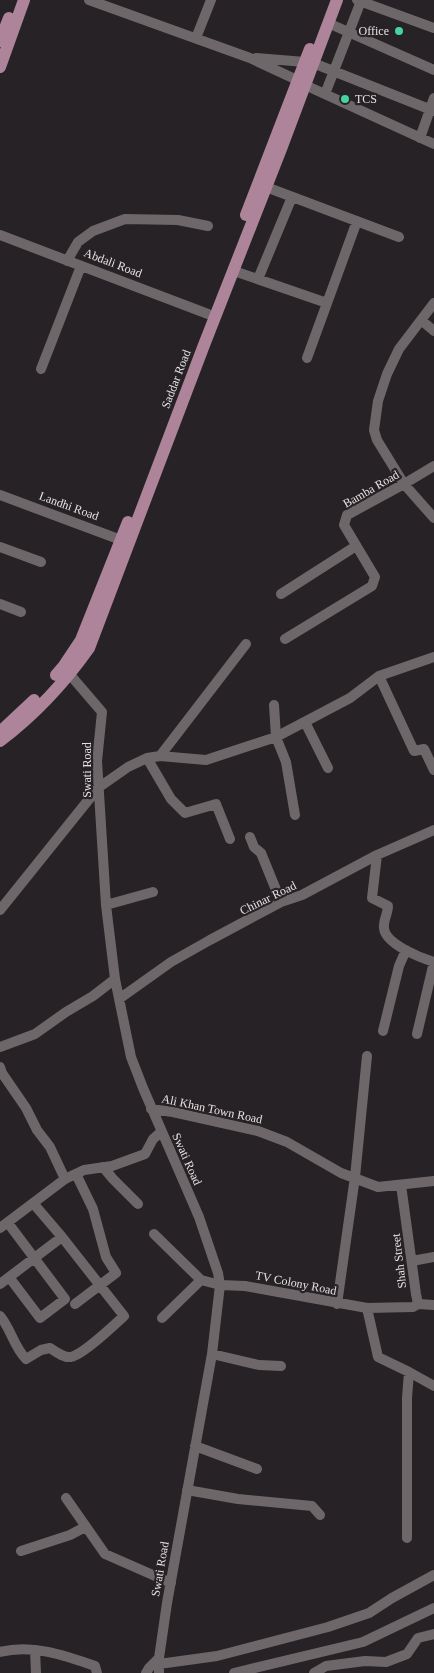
<svg xmlns="http://www.w3.org/2000/svg" width="434" height="1673" viewBox="0 0 434 1673" font-family="'Times New Roman',serif">
<rect width="100%" height="100%" fill="#272225"/>
<g fill="none" stroke-linecap="round" stroke-linejoin="round">
<path stroke="#6e676a" stroke-width="10" d="M89,0L250,58L297,80
M357,0L434,28
M328,23L434,70
M196,38L211,0
M256,58L305,62
M313,63L434,111
M305,85L434,144
M325,94L361,1
M420,138L434,98
M266,187L399,237
M0,235L208,314
M67,261L78,242L93,231L125,219L178,220L208,226
M234,271L327,303
M258,279L292,197
M434,303L399,349L387,374L378,401L374,430L377,440L404,484L434,518
M421,320L434,331
M307,358L357,221
M41,369L81,266
M0,495L121,540
M0,547L41,562
M281,594L356,546
M0,604L21,612
M285,639L372,586L375,577L344,525L347,515L404,484L434,466
M66,670L102,712L97,761L106,905L115,979L131,1057L143,1088L199,1217L218,1273L220,1285L212,1354L167,1603L159,1658V1673
M379,676L414,751L424,749L434,770
M274,705L276,737L286,762L295,815
M305,722L328,768
M160,756L246,644
M147,758L171,799L185,813L216,804L230,839
M250,837L254,847L261,853L281,902
M377,855L372,898L388,906C388,913 383,921 384,928C385,944 421,958 434,962
M106,905L153,892
M0,910L98,788L128,767L147,758L160,756L206,760L276,737L350,698L379,676L434,657
M119,999L171,962L210,940L281,902L302,895L377,855L434,830
M383,1031L399,966L406,950
M417,1034L434,962
M0,1047L35,1034L66,1012L93,996L115,979
M0,1067L2,1073L26,1108L37,1130L50,1147L65,1179
M151,1109L173,1112L258,1131L287,1142L341,1173L378,1187L434,1181
M103,1167L113,1179L138,1204
M401,1185L416,1294L418,1304
M8,1223L65,1299L40,1318L9,1277
M0,1228L65,1179L84,1170L112,1166L145,1154L153,1139L161,1132
M154,1234L201,1280L220,1285L245,1286L367,1308L413,1307L418,1304L434,1305
M412,1261L434,1257
M0,1284L62,1237
M75,1304L116,1273L106,1257L93,1209L76,1174
M337,1304L355,1177L367,1056
M367,1308L378,1357L409,1372L434,1386
M0,1316C11,1329 14,1347 26,1359L41,1350L50,1348C56,1352 64,1358 71,1357C84,1354 113,1326 124,1316L62,1237L33,1203
M162,1318L201,1280
M212,1354L259,1365L281,1366
M195,1446L257,1469
M187,1490L238,1499L312,1506L320,1515
M66,1498L105,1554L171,1583
M407,1538V1398L409,1372
M21,1551L70,1535L85,1527
M35,1650L36,1673
M0,1652C32,1644 64,1655 95,1666L97,1673
M159,1664L217,1656L328,1627L369,1613L392,1598L434,1575
M146,1673L149,1668L159,1658
M234,1673L363,1642L434,1608
M314,1673L326,1666L365,1661L386,1662L407,1654L418,1638L434,1634"/>
<path stroke="#ae849b" stroke-width="12" d="M0,41L9,18
M0,67L24,0
M246,215L310,49
M56,675L63,667L81,640L128,522
M0,732L34,700
M0,741C33,716 65,682 89,648L204,345L281,149L337,0"/>
</g>
<g fill="#45d49f" stroke="#272225" stroke-width="2">
<circle cx="399" cy="31" r="5"/>
<circle cx="345" cy="99" r="5"/>
</g>
<g text-anchor="middle" stroke-width="4.5" stroke-linejoin="round" paint-order="stroke">
<g font-size="12" fill="#e6e2e4" stroke="#272225" text-anchor="end">
<text x="389" y="35">Office</text>
<text x="355" y="103" text-anchor="start">TCS</text>
</g>
<g font-size="12" fill="#e6e2e4" stroke="#272225">
<text transform="translate(113 263) rotate(21)" y="4">Abdali Road</text>
<text transform="translate(176 379) rotate(-69)" y="4">Saddar Road</text>
<text transform="translate(371 489) rotate(-30)" y="4">Bamba Road</text>
<text transform="translate(69 506) rotate(20)" y="4">Landhi Road</text>
<text transform="translate(87 770) rotate(-90)" y="4">Swati Road</text>
<text transform="translate(268 898) rotate(-26)" y="4">Chinar Road</text>
<text transform="translate(212 1109) rotate(12)" y="4">Ali Khan Town Road</text>
<text transform="translate(187 1159) rotate(66)" y="4">Swati Road</text>
<text transform="translate(399 1261) rotate(-97)" y="4">Shah Street</text>
<text transform="translate(296 1283) rotate(11)" y="4">TV Colony Road</text>
<text transform="translate(160 1569) rotate(-80)" y="4">Swati Road</text>
</g>
</g>
</svg>
